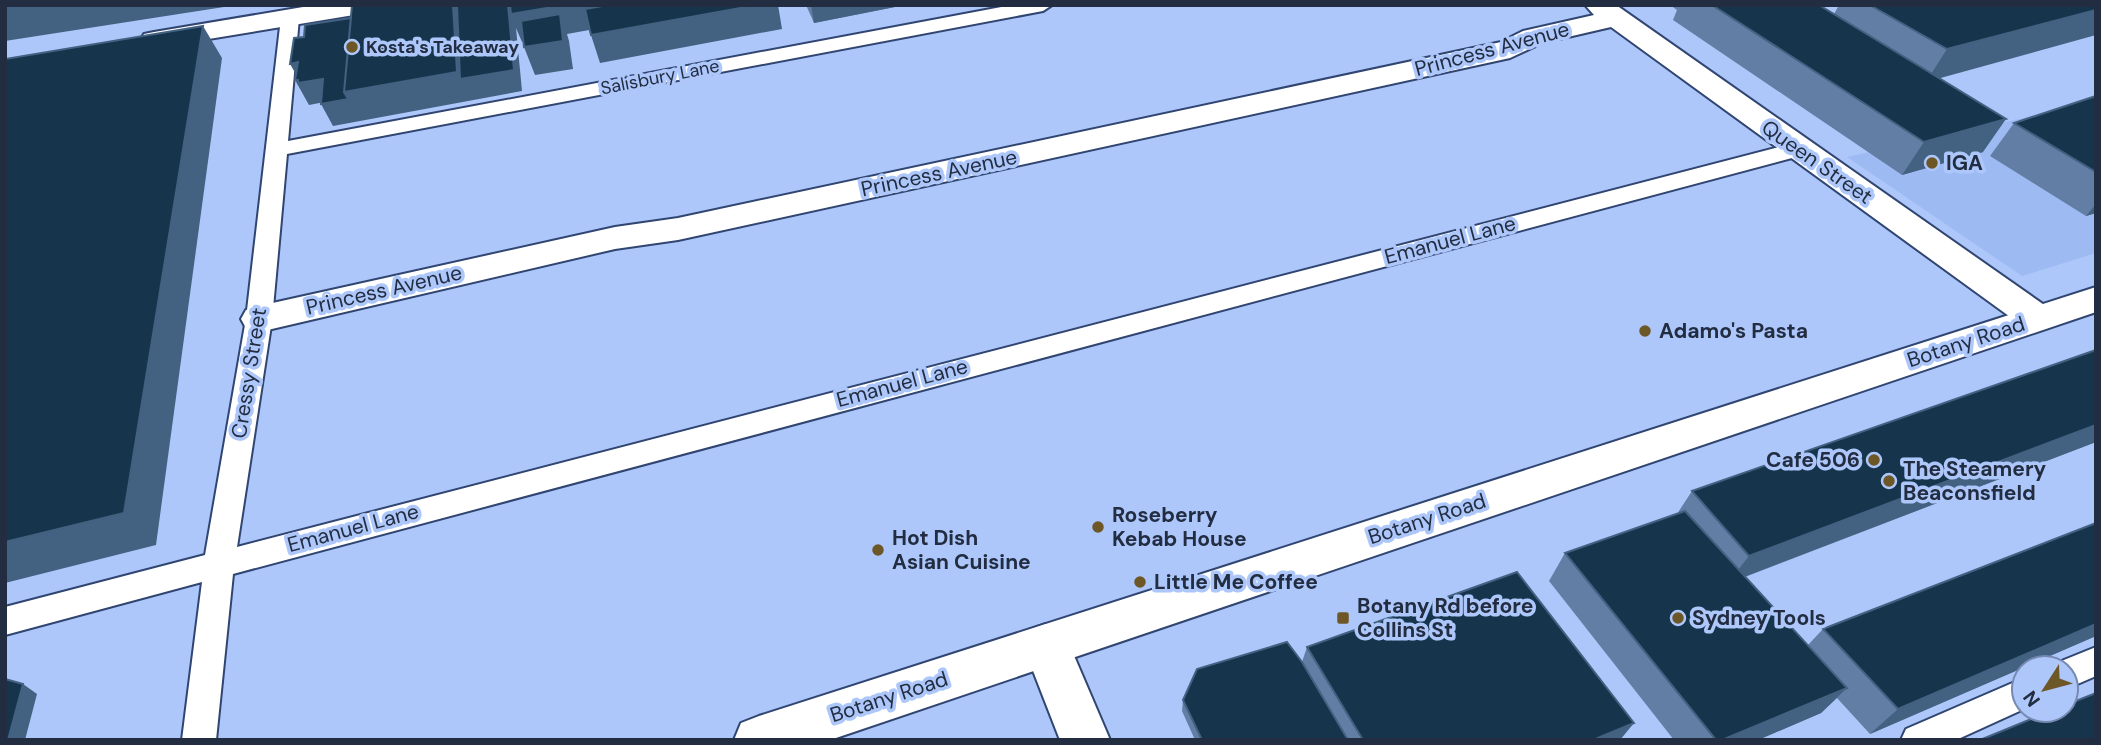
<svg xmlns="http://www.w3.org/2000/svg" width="2101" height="745" viewBox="0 0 2101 745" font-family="'DM Sans',sans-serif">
<rect width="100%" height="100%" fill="#adc7fb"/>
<path fill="#9ebaf3" d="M2096,102V253L2022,276L1847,157Z"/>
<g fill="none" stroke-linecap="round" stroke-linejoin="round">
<defs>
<path id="service" d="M1012,5H1052L1043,11L287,154L272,319L237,547L1791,144H1807L1810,149L1807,154L233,574L216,740H182L202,582L5,635V607L205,555L246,319L281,18L283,14L290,12L299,18L288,141Z
M2096,647V676L2066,689V668H2052L2054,664Z
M2024,678V709L1956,740H1901L1906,729Z"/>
<path id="minor" d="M315,5H379L376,11L366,13L154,48L144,46L140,40L144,34L154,32Z
M1585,5H1616L2050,309L2055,318L2050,327L2037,331L2024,327L1611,27L1542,43L1510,58L678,240L615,249L259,332L246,328L241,319L246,310L259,306L615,227L678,218L1501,42L1523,31L1594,15Z"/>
<path id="tertiary" d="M1046,624L1063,630L1110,740H1060L1023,645L1029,630Z"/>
<path id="primary" d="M2096,287V312L830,740H734L741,723L759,716Z"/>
</defs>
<use href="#service" stroke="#304570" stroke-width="4"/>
<use href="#minor" stroke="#304570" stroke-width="4"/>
<use href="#tertiary" stroke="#304570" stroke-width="4"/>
<use href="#primary" stroke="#304570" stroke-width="4"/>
<use href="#service" fill="#fff" fill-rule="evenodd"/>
<use href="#minor" fill="#fff" fill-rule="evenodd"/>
<use href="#tertiary" fill="#fff" fill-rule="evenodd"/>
<use href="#primary" fill="#fff" fill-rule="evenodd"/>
</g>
<path fill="#627ea4" d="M806,5H905L814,23Z
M1670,5H1819L1834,14L1839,5H2096L1940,78L1983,152L1902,175L1673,20L1677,10Z
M2096,96V213L2086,216L1990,156L2014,123Z
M2096,350V442L1745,577L1808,645L1823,629L2096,636L1870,734L1837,698L1821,713L1758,740H1674L1549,581L1565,553L1677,514L1692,491Z
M1307,647L1620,740H1195L1182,711L1183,700L1302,662Z"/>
<path fill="#436181" d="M5,5H224V7L5,41Z
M453,5H728L567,34L569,41L573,69L535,75L524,47L562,35L522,42L516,28L522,91L333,126L321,104L344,92Z
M757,5H778L782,29L600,63L591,35Z
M811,5H905L814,23Z
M2096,10V35L1926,82L1947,49Z
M203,26L222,58L156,545L5,583V542Z
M298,62L323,79L335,100L309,105L295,80H298L301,83L290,64Z
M2006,119L1983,152L1902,175L1924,142Z
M2096,204V213L2086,216Z
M2096,425V442L1728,583L1749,556Z
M2096,624V636L1870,734L1898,709Z
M23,684L37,694L25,740H8Z
M1847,688L1821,713L1758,740H1722Z
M1634,723L1620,740H1593Z"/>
<path fill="#16354d" stroke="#436181" stroke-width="2" d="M352,5H453L457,72L344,92Z
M457,5H508L514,70L460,79Z
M510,5H565L511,14Z
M608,5H757L591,35L585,9Z
M1712,5H1819L2006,119L1924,142Z
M1870,5H2096V10L1947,49Z
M560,14L563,41L524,47L521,21Z
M351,18L344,92L348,99L321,104L323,79L298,83V80H295L298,62L290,64L294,38L304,37L305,25Z
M203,26L124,513L5,542V59Z
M2096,96V172L2014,123Z
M2096,350V425L1749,556L1692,491Z
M1685,511L1847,688L1722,740H1716L1565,553Z
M2096,523V624L1898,709L1823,629Z
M1517,572L1634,723L1593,740H1363L1307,647Z
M1287,642L1302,662L1348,740H1202L1183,700L1197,669Z
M5,679L23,684L8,740H5Z
M2096,693V740H1980L2053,710H2066V705Z"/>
<g fill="#6e5727" stroke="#adc7fb" stroke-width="2.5">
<circle cx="352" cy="47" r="7"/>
<circle cx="1932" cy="163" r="7"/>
<circle cx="1645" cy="331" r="7"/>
<circle cx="1874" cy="460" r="7"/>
<circle cx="1889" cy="481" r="7"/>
<circle cx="1098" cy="527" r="7"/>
<circle cx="878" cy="550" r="7"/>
<circle cx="1140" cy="582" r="7"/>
<rect x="1336" y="611" width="14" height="14" rx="3.5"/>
<circle cx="1678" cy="618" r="7"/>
</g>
<g text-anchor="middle" stroke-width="7" stroke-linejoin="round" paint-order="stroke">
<g font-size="18" font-weight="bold" fill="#232d41" stroke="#adc7fb" text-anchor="start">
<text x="366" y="53">Kosta's Takeaway</text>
</g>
<g font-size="18" fill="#232d41" stroke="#adc7fb">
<text transform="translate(660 77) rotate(-11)" y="6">Salisbury Lane</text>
</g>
<g font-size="21" fill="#232d41" stroke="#adc7fb">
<text transform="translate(1492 49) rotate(-15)" y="7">Princess Avenue</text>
<text transform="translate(1817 162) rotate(35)" y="7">Queen Street</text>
<text transform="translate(939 173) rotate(-12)" y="7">Princess Avenue</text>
<text transform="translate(1450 240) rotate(-15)" y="7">Emanuel Lane</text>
<text transform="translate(384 290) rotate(-13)" y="7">Princess Avenue</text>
<text transform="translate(1966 342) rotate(-18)" y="7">Botany Road</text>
<text transform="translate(249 373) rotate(-81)" y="7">Cressy Street</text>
<text transform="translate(902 383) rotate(-15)" y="7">Emanuel Lane</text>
<text transform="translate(1427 519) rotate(-18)" y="7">Botany Road</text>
<text transform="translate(353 528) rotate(-15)" y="7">Emanuel Lane</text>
<text transform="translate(889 697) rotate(-18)" y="7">Botany Road</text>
</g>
<g font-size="21" font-weight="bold" fill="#232d41" stroke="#adc7fb" text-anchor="start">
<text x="1946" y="170">IGA</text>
<text x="1659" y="338">Adamo's Pasta</text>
<text x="1860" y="467" text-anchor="end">Cafe 506</text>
<text x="1903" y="476">The Steamery<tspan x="1903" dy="24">Beaconsfield</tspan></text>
<text x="1112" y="522">Roseberry<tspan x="1112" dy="24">Kebab House</tspan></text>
<text x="892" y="545">Hot Dish<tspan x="892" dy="24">Asian Cuisine</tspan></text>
<text x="1154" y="589">Little Me Coffee</text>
<text x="1357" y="613">Botany Rd before<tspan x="1357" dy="24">Collins St</tspan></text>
<text x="1692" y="625">Sydney Tools</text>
</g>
</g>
<rect width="2101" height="745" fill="none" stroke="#232d41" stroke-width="14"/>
<g transform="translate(2045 689) rotate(234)"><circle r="33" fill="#adc7fb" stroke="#7689b1" stroke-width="2"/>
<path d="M0-5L12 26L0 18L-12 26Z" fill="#6e5727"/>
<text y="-10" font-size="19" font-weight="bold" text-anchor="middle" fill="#232d41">N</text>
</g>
</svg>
